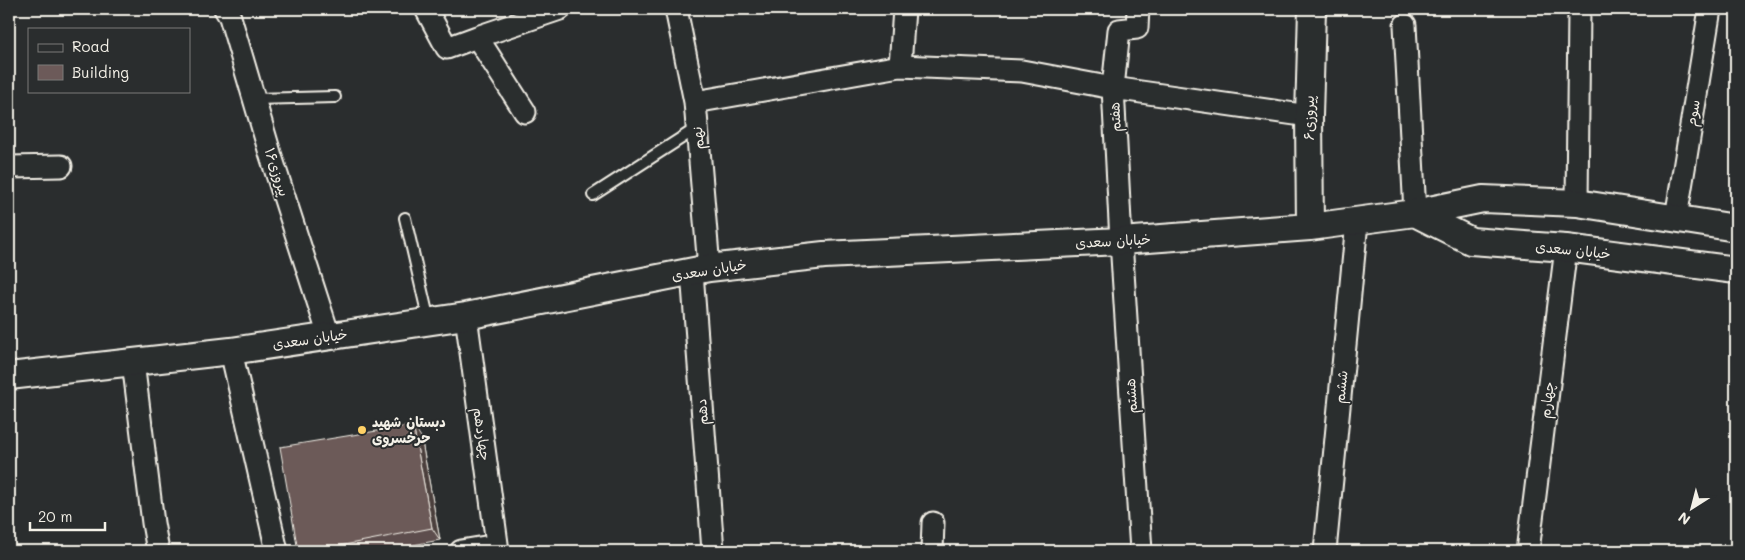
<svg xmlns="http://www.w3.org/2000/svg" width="1745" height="560" viewBox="0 0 1745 560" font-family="Mali,'Playpen Sans Arabic',sans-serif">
<rect width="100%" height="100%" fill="#2a2d2e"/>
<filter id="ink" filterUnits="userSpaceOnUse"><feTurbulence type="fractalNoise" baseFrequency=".02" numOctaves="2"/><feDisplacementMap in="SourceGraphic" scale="10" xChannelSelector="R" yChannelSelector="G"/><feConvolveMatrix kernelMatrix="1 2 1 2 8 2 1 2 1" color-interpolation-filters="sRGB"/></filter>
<g filter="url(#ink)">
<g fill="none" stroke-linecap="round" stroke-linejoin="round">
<defs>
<path id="service" d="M254,99L335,97
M593,195L697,128
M405,218L429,321"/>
<path id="minor" d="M225,9L230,17L270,153L329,336
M426,9L447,48L477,37L525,112
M676,9L695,102L709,268
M1138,9L1137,28L1119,30L1113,88L1121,241L1141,551
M1405,25L1415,213
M477,37L560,9
M900,66L904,9
M695,102L900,66L1022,71L1113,88L1309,116
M9,167L61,166
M1577,203L1579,9
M1676,218L1710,9
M692,272L713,551
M466,316L498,551
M231,351L277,551
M133,362L153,523L158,551
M461,551L497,545
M932,551L933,523
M1325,551L1357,222
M1528,551L1566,248"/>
<path id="tertiary" d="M1415,213L1471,241L1566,248L1736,270
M1310,227L1309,116L1312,9
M9,376L231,351L466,316L709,268L824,255L1121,241L1310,227L1415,213L1483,199L1577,203L1736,228"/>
</defs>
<use href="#service" stroke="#f4f1e8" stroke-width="14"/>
<use href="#minor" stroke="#f4f1e8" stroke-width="25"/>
<use href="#tertiary" stroke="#f4f1e8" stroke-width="30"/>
<use href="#service" stroke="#2a2d2e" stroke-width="10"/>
<use href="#minor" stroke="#2a2d2e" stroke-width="21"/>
<use href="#tertiary" stroke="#2a2d2e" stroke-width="26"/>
</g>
<path fill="#5d4d4d" stroke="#f4f1e8" d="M421,437L440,540L380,551H298Z"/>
<path fill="#4c3f3e" stroke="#f4f1e8" d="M413,425L421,437L440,540L432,528Z"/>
<path fill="#6c5a59" stroke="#f4f1e8" d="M413,425L432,528L313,551H298L280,447Z"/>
</g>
<circle fill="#ffd166" stroke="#2a2d2e" stroke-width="2" cx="362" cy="430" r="5"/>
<g text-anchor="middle" stroke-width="4" stroke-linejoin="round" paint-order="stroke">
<g font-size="14" fill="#f4f1e8" stroke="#2a2d2e">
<text transform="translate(1693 113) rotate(-81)" y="5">سوم</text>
<text transform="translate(1115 117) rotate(-93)" y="5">هفتم</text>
<text transform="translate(1309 118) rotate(-90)" y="5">پیروزی۶</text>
<text transform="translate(698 138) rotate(-95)" y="5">نهم</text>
<text transform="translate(277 172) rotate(72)" y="5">پیروزی۱۶</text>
<text transform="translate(1113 241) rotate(-3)" y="5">خیابان سعدی</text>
<text transform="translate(1573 250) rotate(6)" y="5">خیابان سعدی</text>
<text transform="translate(709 270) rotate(-9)" y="5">خیابان سعدی</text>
<text transform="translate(310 339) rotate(-8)" y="5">خیابان سعدی</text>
<text transform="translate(1341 387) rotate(-84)" y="5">ششم</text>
<text transform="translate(1131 396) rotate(-94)" y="5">هشتم</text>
<text transform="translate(1547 400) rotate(-83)" y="5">چهارم</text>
<text transform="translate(702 412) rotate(-94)" y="5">دهم</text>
<text transform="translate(482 434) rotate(82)" y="5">چهاردهم</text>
</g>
<g font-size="14" font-weight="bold" fill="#f4f1e8" stroke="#2a2d2e" text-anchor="start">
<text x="372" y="427">دبستان شهید<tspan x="372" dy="16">حرخسروی</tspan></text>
</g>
</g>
<rect width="1745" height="560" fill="none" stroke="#2a2d2e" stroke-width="30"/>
<rect x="15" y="15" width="1715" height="530" fill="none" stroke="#f4f1e8" stroke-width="2" filter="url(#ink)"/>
<rect x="28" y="28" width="162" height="65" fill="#2a2d2e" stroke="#7b7b78"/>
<rect x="38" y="44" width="25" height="8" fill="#2a2d2e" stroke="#7b7b78"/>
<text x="72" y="52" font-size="15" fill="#f4f1e8">Road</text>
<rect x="38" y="65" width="25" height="15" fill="#6c5a59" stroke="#7b7b78"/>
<text x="72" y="78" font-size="15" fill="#f4f1e8">Building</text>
<g transform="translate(1692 508) rotate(216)" stroke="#2a2d2e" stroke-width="4" paint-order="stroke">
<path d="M0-4L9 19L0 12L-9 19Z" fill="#f4f1e8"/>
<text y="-8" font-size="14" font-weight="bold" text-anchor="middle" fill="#f4f1e8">N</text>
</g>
<path d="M30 522v8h75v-8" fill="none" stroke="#f4f1e8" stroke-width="2.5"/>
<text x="38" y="522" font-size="15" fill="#f4f1e8" stroke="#2a2d2e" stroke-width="4" paint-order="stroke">20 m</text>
</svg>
